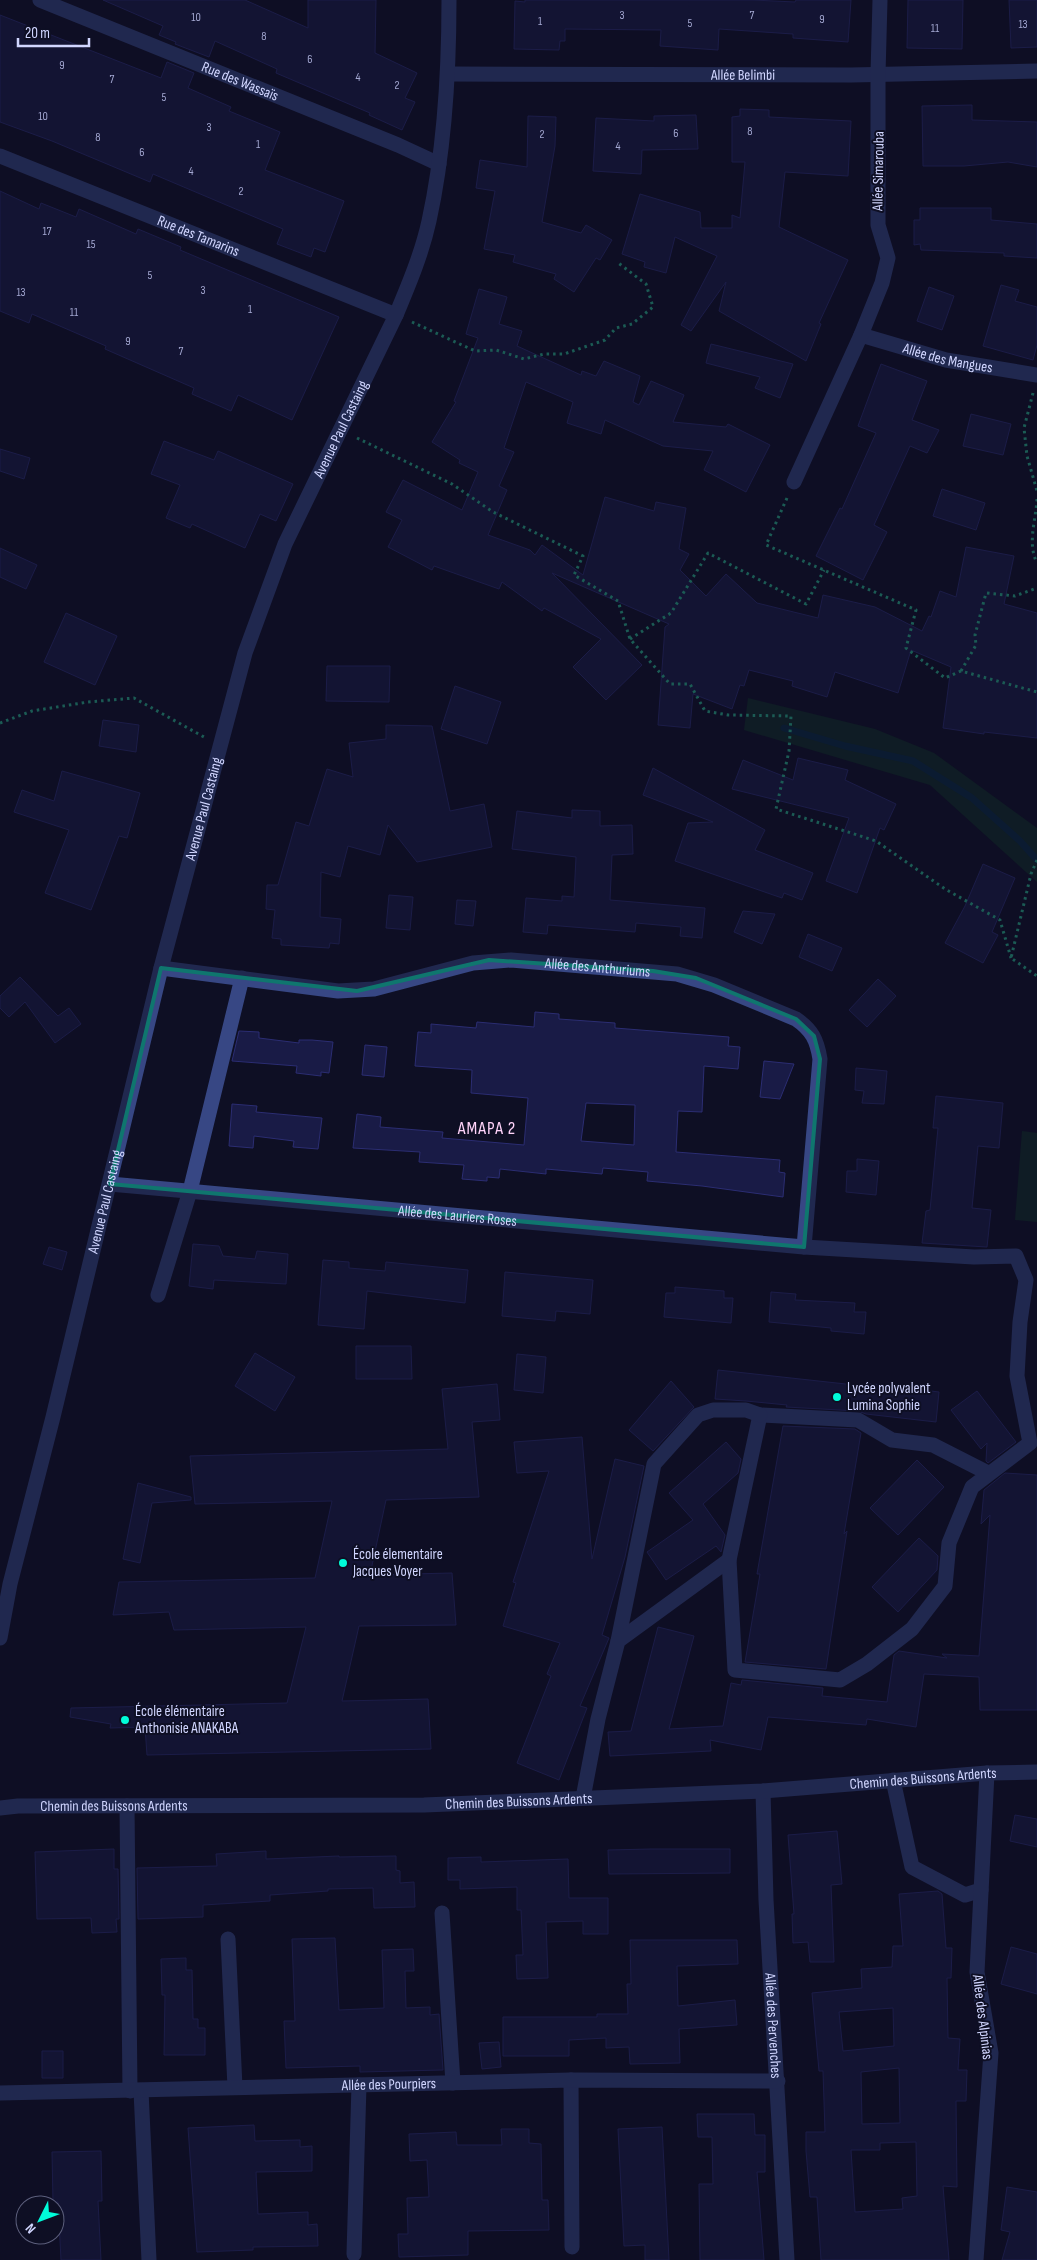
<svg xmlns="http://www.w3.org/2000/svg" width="1037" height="2260" viewBox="0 0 1037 2260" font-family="'Sofia Sans Condensed',sans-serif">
<rect width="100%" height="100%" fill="#0e0f24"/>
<path fill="#102e26" d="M748,698L875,729L934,753L1037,828V882L930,785L744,730Z
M1022,1131L1037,1133V1222L1015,1220Z"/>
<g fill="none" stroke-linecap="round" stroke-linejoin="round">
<path stroke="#082b42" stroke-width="7" d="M784,728L845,746L913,761L972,798L1020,841L1037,860"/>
</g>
<path fill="#191b46" stroke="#2b2d72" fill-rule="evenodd" d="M103,0H245L308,28V0H376L375,53L417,73L405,98L415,102L402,130L369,115L370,113L276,73L277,69L215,41L209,57L175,44L176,42L159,35L163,26Z
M525,0H753L795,2L796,0H851L848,42L793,38V34L719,29L718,50L660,46L661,30L565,29V41H560L559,50L514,49L515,1L525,2Z
M908,0H963L962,49L907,48Z
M1009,0H1037V47L1011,48Z
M0,15L161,78L167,62L194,73L188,88L231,107L229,111L280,132L265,170L344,201L325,252L314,248L311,257L277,244L283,229L153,174L150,182L52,141L0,122Z
M972,105V120L1037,122V167L1008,162L964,166H923L922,106Z
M740,109L769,110V117L851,121L848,176L785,172L779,227L848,260L819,323L821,324L806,361L719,311L726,282L691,331L681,325L717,256L675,237L666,273L644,267L645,262L622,254L640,194L700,212L701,228H732V215L740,218L745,162H732V117L740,116Z
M696,115L698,149L642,150L641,174L593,171L596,118L654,121V116Z
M528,116L556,117L555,146L542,222L581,233L586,225L612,240L600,260L596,258L574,292L554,279L556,274L513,262L515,255L484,249L495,191L476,188L480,160L527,167Z
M0,191L39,209L41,203L76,217L79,209L136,234L138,229L181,247L180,250L339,317L292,420L238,395L231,411L192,394L194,388L105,349L106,346L32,314L29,323L0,311Z
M920,208H991V220L1037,224V258L1004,256V253L921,250L920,244L914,245V220H920Z
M1001,285L1019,290L1015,301L1037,307V345L1033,360L983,346Z
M929,287L954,296L942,330L917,321Z
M479,289L507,297L499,324L522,331L517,346L581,375L582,371L596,376L604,361L640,376L633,402L639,405L651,381L684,395L673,422L726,427L728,424L770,445L746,492L704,470L713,451L663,446L605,420L601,434L567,423L573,402L526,382L504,448L514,452L499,486L507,490L488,535L530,550L535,555L542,545L583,575L605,497L654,511L656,502L686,508L679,549L689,554L680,570L706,596L726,574L757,603L818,618L823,595L875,607L922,631L929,616L931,617L940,591L956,597L966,547L1014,556L1004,604L1037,613V738L984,732V734L943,728L951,667L911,650L898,693L835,672L827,697L792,686L793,681L749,670L744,686L740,685L732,709L693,694L690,728L658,725L665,627L669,624L552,573L642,665L606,700L573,667L601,639L544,608L542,611L502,582L499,589L434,566L432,570L388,547L402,520L386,512L403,480L462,510L478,472L459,463L460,460L432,442L456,402L454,401L478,338L466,334Z
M711,344L793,364L780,398L755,388L760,377L706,363Z
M881,364L927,381L912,420L939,430L927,453L910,446L874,525L887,532L863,580L816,556L840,508L842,509L876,433L858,426Z
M971,414L1011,424L1003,455L963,446Z
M164,441L214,460L218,451L293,484L276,521L260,514L245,548L192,524L190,528L166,518L180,485L151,474Z
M0,449L30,458L24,479L0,471Z
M942,489L985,503L976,530L933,516Z
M0,548L37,565L26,589L0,577Z
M66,613L117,636L95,685L44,662Z
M327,666H390L389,702L326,701Z
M455,686L501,702L487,744L441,729Z
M103,720L139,725L136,752L99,746Z
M386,725L432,726L450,811L484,804L492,847L417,862L388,825L380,855L348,846L340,877L321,872L320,917L341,919L339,944L330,943L329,948L281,945V939L272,938L275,910L266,909L267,885H278L296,822L309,826L327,769L353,777L349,743L386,739Z
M798,758L848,770L845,780L896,804L884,830L880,828L857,893L826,881L849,818L732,789L743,760L793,780Z
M653,768L765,830L755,850L813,873L802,900L784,893L782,898L675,861L688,823L713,822L643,795Z
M62,771L140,793L127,838L119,836L91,910L45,893L69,830L14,812L22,790L54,801Z
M572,810L600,811V826L632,825L633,854L612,855L610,900L705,908L702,938L680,936L681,927L636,923L635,932L548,925L547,934L523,932L526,898L562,901V896L574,897L576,857L512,849L517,811L572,818Z
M983,864L1015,878L992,932L998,935L983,963L945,943L965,906Z
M389,895L413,897L410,930L386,928Z
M457,900L476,901L473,926L455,924Z
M743,911L775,914L762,944L734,932Z
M808,934L842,948L832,971L799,957Z
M20,977L58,1016L69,1008L81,1024L55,1043L25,1002L9,1017L0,1008V996Z
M878,979L896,996L867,1027L849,1010Z
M535,1012L559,1014V1019L615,1023V1028L729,1037L728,1046L740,1047L738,1069L704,1066L702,1112L678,1111L676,1152L780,1160L779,1172L785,1173L783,1197L702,1186L647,1181L648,1172L603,1168L602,1174L546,1169V1174L500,1169L499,1178L487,1177V1181L462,1179L464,1165L419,1162L420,1152L353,1148L357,1114L381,1117L380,1127L443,1132L442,1138L524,1145L528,1098L471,1093L472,1070L415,1066L418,1032L431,1033V1024L476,1028L477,1022L534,1027ZM586,1103L635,1105L634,1145L581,1141Z
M239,1031L259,1032V1038L299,1043V1040H312L333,1042L329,1073L321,1072V1076L296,1073L297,1066L232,1061Z
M365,1045L387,1047L384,1077L362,1075Z
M764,1061L794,1064L780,1099L760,1097Z
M856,1068L887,1071L884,1104L862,1103L864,1091L855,1090Z
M936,1096L1003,1103L999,1148L978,1146L972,1208L991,1210L987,1247L922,1243L926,1211L930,1210L938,1128H933Z
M232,1104L257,1106L256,1112L322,1118L318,1149L293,1147L294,1141L254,1136L253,1148L229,1146Z
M857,1159L879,1161L876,1195L846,1192L847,1171H857Z
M193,1244L219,1246L223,1256L255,1259L257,1251L288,1254L286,1284L214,1280L213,1289L189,1286Z
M49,1247L67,1252L62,1270L43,1264Z
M323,1260L349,1262V1268L385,1271L386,1262L468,1270L465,1303L367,1291L364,1329L318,1325Z
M505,1272L593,1280L590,1314L556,1311L555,1321L502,1316Z
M675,1287L724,1291V1298H733L731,1323L664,1317L666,1293H675Z
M771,1292L796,1294L795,1300L855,1303L854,1312H866L864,1334L831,1331V1328L769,1322Z
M356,1346H411L412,1379H356Z
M255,1353L295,1377L275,1411L235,1386Z
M517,1354L546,1357L543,1393L514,1390Z
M718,1370L864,1386L865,1383L939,1392L936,1422L866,1414L858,1411L786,1407L787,1405L746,1401L715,1399Z
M671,1381L694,1407L653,1451L629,1430Z
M497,1384L500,1420L472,1422L479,1497L386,1500L370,1575L452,1573L456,1625L359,1626L342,1701L428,1699L431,1749L147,1755L145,1727L110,1728L111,1724L70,1717L71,1708L287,1703L306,1627L174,1630L169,1612L113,1615L119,1582L315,1578L332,1501L195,1504L190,1456L448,1449L442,1389Z
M977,1391L1016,1442L988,1463L986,1461L987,1443L981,1449L951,1410Z
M783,1426L855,1429L861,1433L844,1534L847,1531L826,1669L745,1662L760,1574H757Z
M582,1437L592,1559L615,1459L644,1466L625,1557L602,1635L609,1638L580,1706L587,1708L559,1780L517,1763L551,1676L547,1674L560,1643L503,1626L516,1583L513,1582L549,1471L517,1473L514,1442Z
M726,1442L741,1459L738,1473L703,1504L725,1535L721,1552L716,1546L666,1580L647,1552L693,1520L669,1493Z
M917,1460L944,1487L898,1535L870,1508Z
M1005,1473L1037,1475V1710H980L979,1677L924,1674L916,1727L867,1719L866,1725L768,1717L761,1750L710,1740L711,1751L610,1756L608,1732L631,1731L658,1627L694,1636L669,1729L723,1726L731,1683L741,1685L742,1680L823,1688L822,1696L887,1702L894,1655L899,1651L947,1658L942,1654L979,1656L990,1515L981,1524L984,1490Z
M138,1483L191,1497V1500L152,1503L140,1563L123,1559Z
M919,1538L938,1556L937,1570L898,1612L872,1587Z
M1015,1815L1037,1819V1847L1010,1841Z
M837,1831L842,1884L831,1885L834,1962H810L808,1942L793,1943L792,1914H794L788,1835Z
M114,1849V1869H118L119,1919H116L117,1932L92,1933L91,1918L37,1919L35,1852Z
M651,1849H730V1873L609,1874L608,1850Z
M266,1851V1859L339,1856V1857L396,1856V1870L400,1871V1883L414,1882L415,1907L374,1908L373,1888L328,1889V1891L270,1895V1901L203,1905V1917L138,1919L137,1868L217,1866L216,1854Z
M481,1857V1862L568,1859L569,1898H608V1934H583V1921L546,1922L548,1978L517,1979L516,1955H523L521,1910H517V1887L460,1889V1880H448V1858Z
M938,1891L942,1894L946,1948H952L951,1978H947L948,2038L960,2039L958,2070H967L966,2101H956L957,2187L943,2186L949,2260H821L817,2197H810L806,2151V2132H825L823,2071H819L812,1993L862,1988L861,1969L892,1967L893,1946H903L899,1894ZM893,2008L894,2046L843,2051L839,2012ZM899,2068L900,2123L862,2124L861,2072ZM916,2142L917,2196L902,2198L903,2209L855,2212L851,2150H880V2143Z
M335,1938L339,2010L384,2008L382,1950L413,1949L414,1971H405L406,2008L430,2007V2015L439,2014L443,2070L360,2072V2066L286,2068L284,2021H295L292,1939Z
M630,1940H737L738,1964L677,1966L678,2006L735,2000L737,2025L679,2029L680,2063L630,2064L629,2047L606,2048V2038L569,2040V2056H503V2017H597V2014H628L627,1984H631Z
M1011,1947L1037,1954V1994L1001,1984Z
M186,1958V1970H192L193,2019H198V2028H205V2055H164L165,1995H162L161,1959Z
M499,2042L501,2067L482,2069L479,2043Z
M42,2051H63V2078H42Z
M697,2114H754L755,2135H765V2172H757L764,2260H700L699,2184H713L712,2137H698Z
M254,2125L255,2141L300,2140V2147L312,2146V2171L256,2172L258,2214L308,2212V2225L317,2224L318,2246L253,2247V2250L197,2252L188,2128Z
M662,2127L669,2260H645V2245L624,2246L618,2129Z
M501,2129H529V2143L541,2144L542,2200H548L549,2230L468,2231V2255L399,2257L398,2234H408L407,2198L429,2197L427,2160L410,2161L409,2134L456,2132L457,2145H502Z
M101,2151L102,2201H98L101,2260H61L58,2202H53L52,2152Z
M1007,2187L1037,2192V2260H1002L1010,2232L1001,2230Z"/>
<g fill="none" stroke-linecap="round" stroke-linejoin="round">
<path stroke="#2bb88f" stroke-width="3" stroke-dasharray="2.5 4" stroke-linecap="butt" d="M412,322L475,351L496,350L524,359L544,354H564L605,340L616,328L632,324L653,307L646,284L617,262
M1033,393L1024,428L1027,456L1037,491
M357,438L452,484L493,512L583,556L574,575L618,601L630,639L670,684H690L705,711L728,715L791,716L789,751L776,809L876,841L945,889L1000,920L1011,958
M787,498L766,545L916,610L906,648L945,678L961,671L1037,692
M1037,499C1036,520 1027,543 1037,563
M630,639L671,613L708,553L806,604L824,570
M961,671L976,645L975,635L986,593L1015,596L1037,588
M0,723L32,711L88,702L134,698L204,737
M1037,860L1031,874L1011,958L1037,976"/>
<g stroke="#374784" stroke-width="15">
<path id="s1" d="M40,0L398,145L439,164"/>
<path id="s2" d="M449,74L851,75L1037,71"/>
<path id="s3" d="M0,156L396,315"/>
<path id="s4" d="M861,335L946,360L1037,375"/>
<path d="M794,482L861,335L882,283L888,258L878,225V74L880,0"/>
<path id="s5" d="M161,968L338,991L374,989L473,963L511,960L677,974L714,985L796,1019C812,1030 817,1040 820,1059L804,1247"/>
<path id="s6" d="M110,1184L804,1247L974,1257L1016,1256L1026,1280L1020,1322L1017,1376L1030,1443L972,1487L949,1543L945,1586L912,1629L867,1664L840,1680L735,1670L729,1560L760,1415L858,1420L892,1440L933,1445L988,1473"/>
<path d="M158,1295L190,1191L242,978"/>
<path id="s7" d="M0,1638L10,1584L53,1417L161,968L245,653L285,544L396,315C409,284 422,253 429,221C445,148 449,74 449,0"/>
<path d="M618,1641L654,1464L698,1415L713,1410H746L760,1415"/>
<path d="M893,1780L912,1867L965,1895L981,1890"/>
<path id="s8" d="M763,1791L766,1900L787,2260"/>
<path d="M583,1798L598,1719L618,1641L729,1560"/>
<path d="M127,1806L130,2091"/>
<path id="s9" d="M0,1808L18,1806L424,1805L763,1791L987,1773L1037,1772"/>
<path d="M442,1913L453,2083"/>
<path d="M228,1939L235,2087"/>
<path d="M571,2080L572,2247"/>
<path d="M141,2091L149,2260"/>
<path id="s10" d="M0,2093L571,2080L778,2081"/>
<path d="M354,2254L359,2085"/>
<path d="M976,2260L991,2053L977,1972L987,1773"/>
</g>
</g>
<path d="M0 0H1037V2260H0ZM489,960L653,971L696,978L796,1019L814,1036L820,1059L804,1247L110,1184L161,968L357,991Z" fill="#0e0f24" fill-opacity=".55" fill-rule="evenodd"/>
<path fill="none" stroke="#0f766e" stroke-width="4" stroke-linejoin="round" d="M489,960L653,971L696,978L796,1019L814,1036L820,1059L804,1247L110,1184L161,968L357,991Z"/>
<g fill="#00fcd9" stroke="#0e0f24" stroke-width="2">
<circle cx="837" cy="1397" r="5"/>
<circle cx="343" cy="1563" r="5"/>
<circle cx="125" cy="1720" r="5"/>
</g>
<g text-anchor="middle" stroke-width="4" stroke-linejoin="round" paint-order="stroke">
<g font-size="12" fill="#a3a7d1">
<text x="622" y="19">3</text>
<text x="752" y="19">7</text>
<text x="196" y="21">10</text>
<text x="822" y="23">9</text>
<text x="540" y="25">1</text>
<text x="690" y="27">5</text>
<text x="1023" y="28">13</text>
<text x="935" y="32">11</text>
<text x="264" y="40">8</text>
<text x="310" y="63">6</text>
<text x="62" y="69">9</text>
<text x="358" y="81">4</text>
<text x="112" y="83">7</text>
<text x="397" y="89">2</text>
<text x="164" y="101">5</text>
<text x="43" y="120">10</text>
<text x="209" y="131">3</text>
<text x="750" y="135">8</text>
<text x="676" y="137">6</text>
<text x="542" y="138">2</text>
<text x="98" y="141">8</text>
<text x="258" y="148">1</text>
<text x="618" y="150">4</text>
<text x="142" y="156">6</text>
<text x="191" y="175">4</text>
<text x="241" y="195">2</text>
<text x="47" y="235">17</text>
<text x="91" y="248">15</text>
<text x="150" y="279">5</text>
<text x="203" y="294">3</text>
<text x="21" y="296">13</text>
<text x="250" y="313">1</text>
<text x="74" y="316">11</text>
<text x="128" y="345">9</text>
<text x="181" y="355">7</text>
</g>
<g font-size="15" fill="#d1d6ff" stroke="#0e0f24">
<text dy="5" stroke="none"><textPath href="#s2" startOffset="294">Allée Belimbi</textPath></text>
<text dy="5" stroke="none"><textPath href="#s1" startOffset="216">Rue des Wassaïs</textPath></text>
<text transform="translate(878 171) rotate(-89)" y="5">Allée Simarouba</text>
<text dy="5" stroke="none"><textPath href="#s3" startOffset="214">Rue des Tamarins</textPath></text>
<text dy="5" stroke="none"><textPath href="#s4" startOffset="90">Allée des Mangues</textPath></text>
<text dy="5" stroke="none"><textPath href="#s7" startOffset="1259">Avenue Paul Castaing</textPath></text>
<text dy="5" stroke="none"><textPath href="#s7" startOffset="854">Avenue Paul Castaing</textPath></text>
<text dy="5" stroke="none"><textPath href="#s5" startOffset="442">Allée des Anthuriums</textPath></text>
<text dy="5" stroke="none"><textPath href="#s7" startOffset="449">Avenue Paul Castaing</textPath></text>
<text dy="5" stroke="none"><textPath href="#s6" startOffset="349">Allée des Lauriers Roses</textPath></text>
<text dy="5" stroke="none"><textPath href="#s9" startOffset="924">Chemin des Buissons Ardents</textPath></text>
<text dy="5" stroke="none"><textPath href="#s9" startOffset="519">Chemin des Buissons Ardents</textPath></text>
<text dy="5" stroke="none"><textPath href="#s9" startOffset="114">Chemin des Buissons Ardents</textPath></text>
<text transform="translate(983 2017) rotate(83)" y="5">Allée des Alpinias</text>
<text dy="5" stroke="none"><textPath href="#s8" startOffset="235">Allée des Pervenches</textPath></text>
<text dy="5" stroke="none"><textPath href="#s10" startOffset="389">Allée des Pourpiers</textPath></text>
</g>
<g font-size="15" fill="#d1d6ff" stroke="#0e0f24" text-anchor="start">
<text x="847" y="1393">Lycée polyvalent<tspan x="847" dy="17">Lumina Sophie</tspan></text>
<text x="353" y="1559">École élementaire<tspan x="353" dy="17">Jacques Voyer</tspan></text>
<text x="135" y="1716">École élémentaire<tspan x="135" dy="17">Anthonisie ANAKABA</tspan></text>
</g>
<g font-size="18" letter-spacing="1" fill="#ffd3f9" stroke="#0e0f24">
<text x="487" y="1134">AMAPA 2</text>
</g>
</g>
<g transform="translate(40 2220) rotate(228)"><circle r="24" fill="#0e0f24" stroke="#5c5f7c"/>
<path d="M0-4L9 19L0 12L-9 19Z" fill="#00fcd9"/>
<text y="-8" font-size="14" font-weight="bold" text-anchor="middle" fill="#d1d6ff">N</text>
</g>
<path d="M18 38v8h71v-8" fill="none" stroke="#d1d6ff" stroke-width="2.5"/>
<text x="25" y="38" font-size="15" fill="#d1d6ff" stroke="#0e0f24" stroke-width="4" paint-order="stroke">20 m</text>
</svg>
